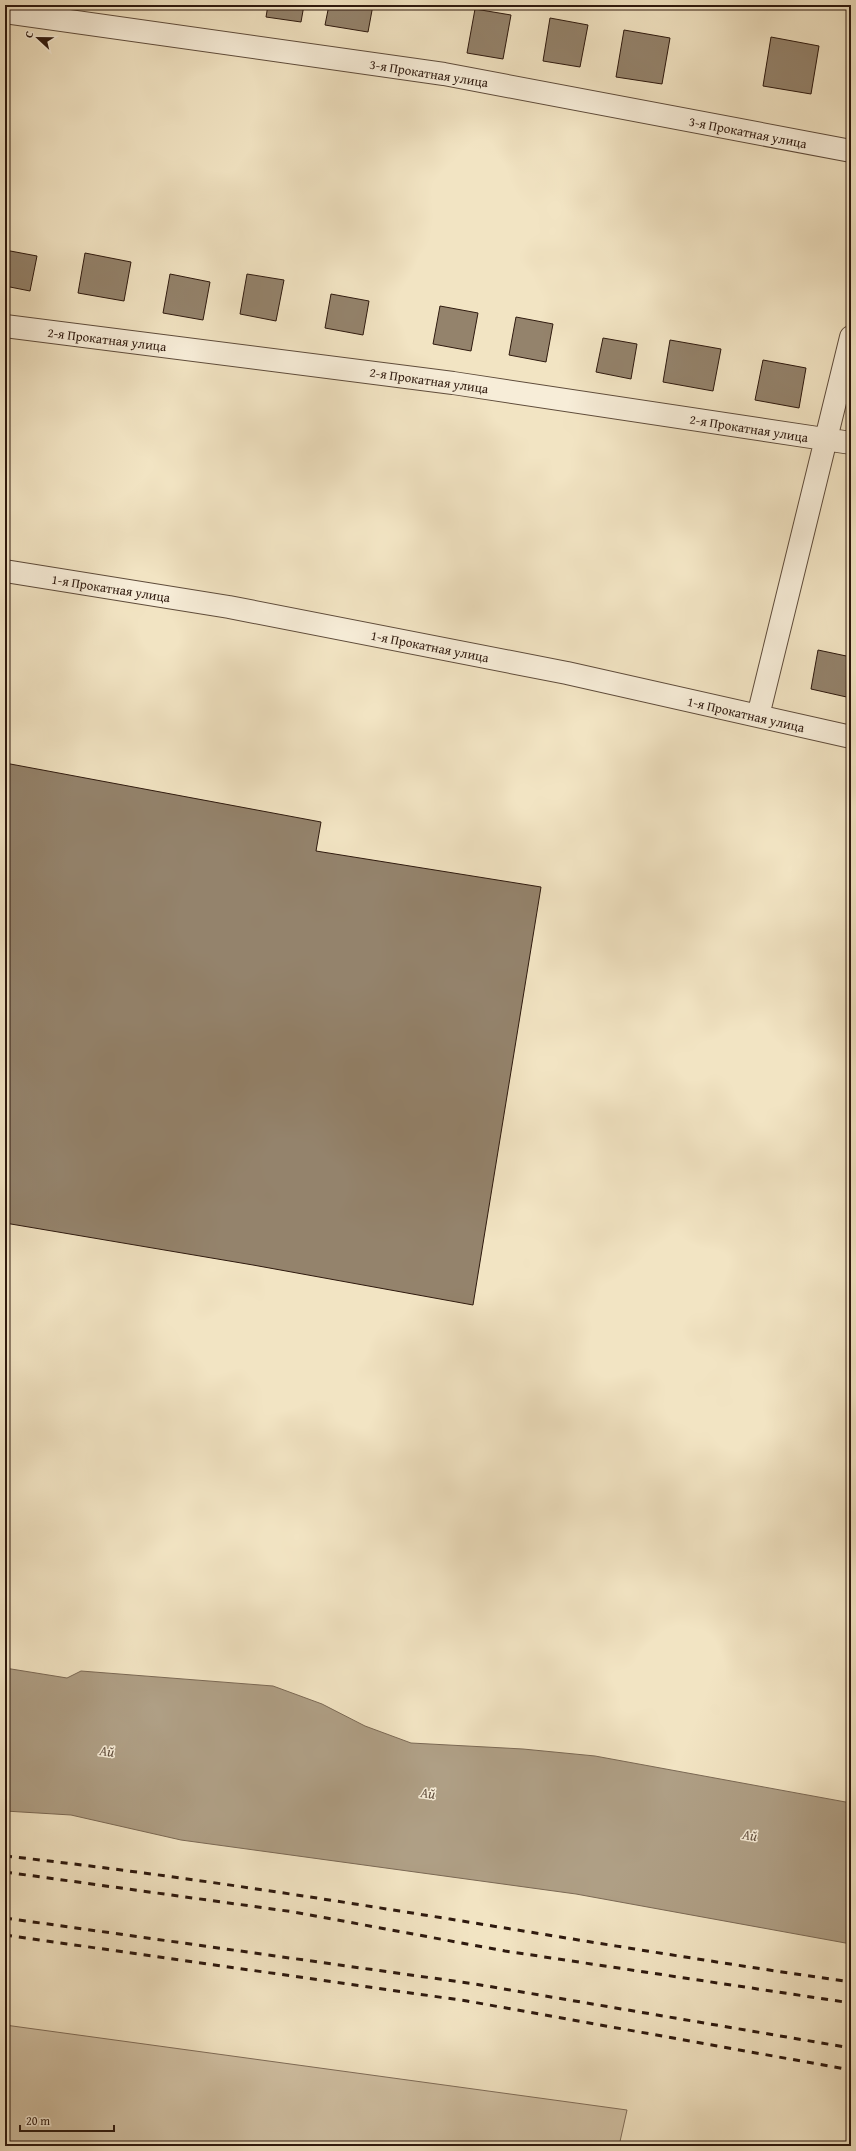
<svg xmlns="http://www.w3.org/2000/svg" width="856" height="2151" viewBox="0 0 856 2151" font-family="'Gentium Book Plus',serif">
<rect width="100%" height="100%" fill="#f2e4c3"/>
<filter id="stains"><feTurbulence type="fractalNoise" baseFrequency=".005" numOctaves="4"/><feColorMatrix values="0 0 0 0 .2 0 0 0 0 .09 0 0 0 0 .02 0 0 0 .5 -.17"/></filter>
<radialGradient id="worn" r=".72"><stop offset=".6" stop-color="#630" stop-opacity="0"/><stop offset="1" stop-color="#630" stop-opacity=".3"/></radialGradient>
<path fill="#d1c1a4" stroke="#806d59" d="M5,2025L627,2110L619,2146H5Z"/>
<path fill="#af9f85" stroke="#7b6955" d="M5,1668L67,1678L81,1671L273,1686L322,1704L365,1726L411,1743L523,1749L595,1756L851,1803V1944L576,1894L181,1840L71,1815L5,1811Z"/>
<path fill="#94836c" stroke="#2e190e" d="M268,5H304L301,22L266,17Z
M329,5H373L368,32L325,25Z
M475,9L511,15L503,59L467,53Z
M550,18L588,25L580,67L543,61Z
M624,30L670,38L662,84L616,77Z
M771,37L819,46L811,94L763,86Z
M5,250L37,256L30,291L5,286Z
M85,253L131,262L124,301L78,293Z
M170,274L210,282L203,320L163,313Z
M247,274L284,280L276,321L240,314Z
M331,294L369,301L363,335L325,328Z
M440,306L478,313L471,351L433,344Z
M516,317L553,324L546,362L509,355Z
M603,338L637,344L631,379L596,372Z
M670,340L721,349L713,391L663,382Z
M763,360L806,368L799,408L755,400Z
M818,650L851,657V698L811,689Z
M5,763L321,822L316,851L541,887L473,1305L253,1265L5,1223Z"/>
<g fill="none" stroke-linecap="round" stroke-linejoin="round">
<defs>
<path id="minor" d="M5,12L444,74L851,151
M5,326L453,383L851,443
M5,571L229,607L567,673L851,737
M758,716L851,337"/>
</defs>
<use href="#minor" stroke="#5f4c3b" stroke-width="24"/>
<use href="#minor" stroke="#f7edd8" stroke-width="22"/>
<path stroke="#2e190e" stroke-width="3" stroke-dasharray="7 7" stroke-linecap="butt" d="M5,1856C288,1887 569,1942 851,1982
M5,1872L294,1912L505,1951L851,2003
M5,1918L475,1984L851,2048
M5,1935L467,2001L851,2070"/>
</g>
<g text-anchor="middle" stroke-width="3" stroke-linejoin="round" paint-order="stroke">
<g font-size="13" fill="#2e190e" stroke="#f7edd8">
<text transform="translate(429 73) rotate(9)" y="5">3-я Прокатная улица</text>
<text transform="translate(748 132) rotate(11)" y="5">3-я Прокатная улица</text>
<text transform="translate(107 339) rotate(7)" y="5">2-я Прокатная улица</text>
<text transform="translate(429 380) rotate(8)" y="5">2-я Прокатная улица</text>
<text transform="translate(749 428) rotate(9)" y="5">2-я Прокатная улица</text>
<text transform="translate(111 588) rotate(9)" y="5">1-я Прокатная улица</text>
<text transform="translate(430 646) rotate(11)" y="5">1-я Прокатная улица</text>
<text transform="translate(746 714) rotate(13)" y="5">1-я Прокатная улица</text>
</g>
<g font-size="14" font-style="italic" fill="#624f3e" stroke="#f7edd8">
<text transform="translate(107 1751) rotate(7)" y="5">Ай</text>
<text transform="translate(428 1793) rotate(7)" y="5">Ай</text>
<text transform="translate(750 1835) rotate(9)" y="5">Ай</text>
</g>
</g>
<rect width="856" height="2151" fill="none" stroke="#f2e4c3" stroke-width="20"/>
<rect x="6" y="6" width="844" height="2139" fill="none" stroke="#2e190e" stroke-width="2"/>
<rect x="10" y="10" width="836" height="2131" fill="none" stroke="#2e190e"/>
<g transform="translate(38 38) rotate(292)" stroke="#f7edd8" stroke-width="3" paint-order="stroke">
<path d="M0-3L7 15L0 10L-7 15Z" fill="#2e190e"/>
<text y="-6" font-size="11" font-weight="bold" text-anchor="middle" fill="#2e190e">С</text>
</g>
<path d="M20 2125v6h94v-6" fill="none" stroke="#2e190e" stroke-width="2"/>
<text x="26" y="2125" font-size="12" fill="#2e190e" stroke="#f7edd8" stroke-width="3" paint-order="stroke">20 m</text>
<rect width="100%" height="100%" filter="url(#stains)"/>
<rect width="100%" height="100%" fill="url(#worn)"/>
</svg>
